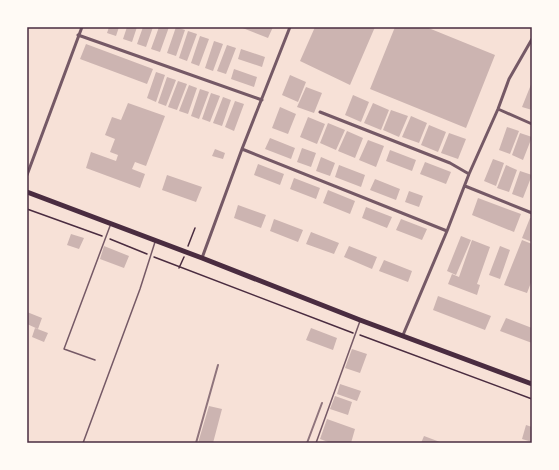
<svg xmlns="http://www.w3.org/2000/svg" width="559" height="470" viewBox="0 0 559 470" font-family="Commissioner,sans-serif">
<rect width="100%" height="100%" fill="#f7e1d7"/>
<path fill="#ccb4b1" d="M109,27H119L116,36L107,33Z
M127,27H137L132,42L123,39Z
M143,27H153L146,47L137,44Z
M159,27H169L160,52L151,49Z
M176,27L185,30L176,56L167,53Z
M240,27H273L268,38Z
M315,27H375L350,85L300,61Z
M395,27H426L495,55L466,128L370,89Z
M188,31L197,34L187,61L179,58Z
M200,36L209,39L199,66L191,63Z
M214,41L223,44L213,71L205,68Z
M86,44L153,69L147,84L80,59Z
M227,45L236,48L226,74L217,71Z
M241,49L265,57L262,67L238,59Z
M234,69L257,77L254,87L231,79Z
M156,72L165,75L156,102L147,98Z
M290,75L306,82L298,102L282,95Z
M167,77L176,80L166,106L158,103Z
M178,81L187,84L177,110L168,107Z
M532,82V110L522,107Z
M189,85L197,88L188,114L179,111Z
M306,87L322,93L314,113L297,107Z
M200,89L209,92L199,119L191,116Z
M211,93L220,96L210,122L202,119Z
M353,95L369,102L361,122L345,115Z
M223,97L231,100L222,126L213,123Z
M235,101L244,104L234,131L225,127Z
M128,103L165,116L146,166L135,162L132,169L145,174L140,188L86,168L91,152L116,161L118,155L110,152L115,139L105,135L112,117L121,120Z
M373,103L389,110L381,130L364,123Z
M280,107L296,114L288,134L272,128Z
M391,110L408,116L399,137L383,130Z
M411,116L427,123L419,143L402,137Z
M308,117L325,124L317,144L300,137Z
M328,123L345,130L336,150L320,143Z
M429,125L446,132L438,152L421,145Z
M507,127L519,131L510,154L499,150Z
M347,131L363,138L355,158L338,151Z
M449,133L466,139L458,159L441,153Z
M520,133L532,137L523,160L512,155Z
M270,138L295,148L291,159L265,149Z
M368,140L384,146L376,167L359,160Z
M302,148L316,153L311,167L297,162Z
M215,149L225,153L223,159L212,156Z
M390,150L416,160L412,171L386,161Z
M321,157L335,163L330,176L316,171Z
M493,159L504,163L496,186L484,181Z
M425,162L451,172L446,184L420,174Z
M258,164L284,174L280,185L254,175Z
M339,165L365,175L361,187L335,177Z
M506,165L517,170L509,192L497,188Z
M520,171L532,175L523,198L512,194Z
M167,175L202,187L196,202L162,190Z
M294,178L320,188L316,199L290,189Z
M375,179L400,189L396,200L370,190Z
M328,190L355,201L350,214L323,203Z
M409,191L423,196L419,207L405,202Z
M478,198L521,214L514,232L472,215Z
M238,205L266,215L261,228L234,218Z
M366,207L392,217L387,228L362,218Z
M530,218H532V242L522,238Z
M274,219L303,230L298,242L270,231Z
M401,219L427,229L422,240L396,230Z
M311,232L339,243L334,254L306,244Z
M71,234L84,238L79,249L67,245Z
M461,236L471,240L456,275L447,271Z
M472,240L490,247L477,284L480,285L477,295L448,284L452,274L459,277Z
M522,240L532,244V280L527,293L504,285Z
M104,246L129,256L124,268L100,259Z
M349,246L377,257L372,269L344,257Z
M500,246L510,250L500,279L489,275Z
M384,260L412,271L408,282L379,271Z
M438,296L491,316L485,330L433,310Z
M27,312L42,318L38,329L27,324Z
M506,318L532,328V343L500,331Z
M35,328L48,333L44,342L32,337Z
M311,328L337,338L333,350L306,340Z
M352,349L367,354L360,373L345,368Z
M340,384L361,391L357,401L337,394Z
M335,396L352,402L348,415L330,409Z
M209,406L222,409L213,443H198Z
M327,419L355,429L351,443H331L320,439Z
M526,425L532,427V442L522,439Z
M424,436L440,442V443H421Z"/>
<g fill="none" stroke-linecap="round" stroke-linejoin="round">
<path stroke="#4a2c40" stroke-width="1.5" d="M27,209L102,236
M110,239L147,254
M188,246L195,228
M154,257L353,333
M179,268L184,257
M360,335L532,399"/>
<path stroke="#755966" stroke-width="1.5" d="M95,360L64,349L110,226
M83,443L140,289L155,242
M316,443L360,321"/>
<path stroke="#755966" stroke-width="3" d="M78,35L262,100
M498,109L532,124
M320,112L450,163L469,174
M242,149L447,231
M27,175L82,27
M465,186L532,213
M202,258L242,149L290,27
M403,335L447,231L469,174L498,109L509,79L532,39"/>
<path stroke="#4a2c40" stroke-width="5" d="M27,192L202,258L360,320L532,384"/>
<path stroke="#8f747c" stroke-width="2" d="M196,443L218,365
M307,443L322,403"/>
</g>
<rect width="559" height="470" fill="none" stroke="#fffaf5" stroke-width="56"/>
<rect x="28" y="28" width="503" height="414" fill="none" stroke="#4a2c40" stroke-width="1.5"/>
</svg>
